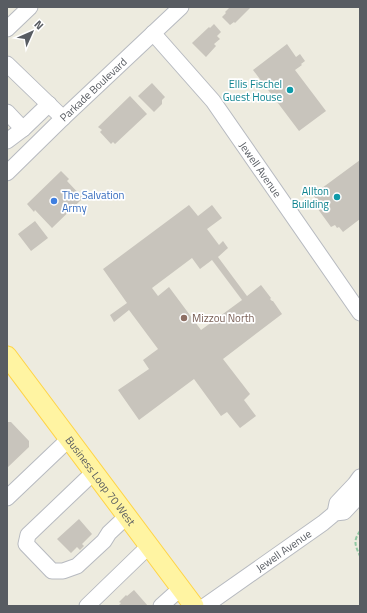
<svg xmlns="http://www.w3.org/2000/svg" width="367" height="613" viewBox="0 0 367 613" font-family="'Titillium Web',sans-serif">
<rect width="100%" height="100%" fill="#edebdf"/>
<path fill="#c8c4bc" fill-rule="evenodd" d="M230,7H251L235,23L234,22L230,25L222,17L226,13L225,12Z
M214,24L221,32L217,36L220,39L214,44L216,46L206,57L192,43L209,27L210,28Z
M287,44L296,57L300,54L305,61L301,64L302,65L295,70L326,111L299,131L253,70Z
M152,83L165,97L162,100V104L154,112L138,96Z
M130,96L147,114L115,144L113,142L111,144L100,132L102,130L98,127Z
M360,160V219L343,232L339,227L337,228L335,225L331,227L315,205L319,203L311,192L318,187L322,192L324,190L322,188Z
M61,171L69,179L67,181L83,198L52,228L35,210L34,212L27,204Z
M189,205L198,216L212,205L222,218L207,229L219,245L223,241L228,248L218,257L247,296L261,285L271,298L270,299L272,301H273L282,314L223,359L250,394L244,400L256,416L240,428L227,412L221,416L194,379L139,420L118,390L149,369L143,360L158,349L129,310L114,322L110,315L127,303L103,269ZM192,258L200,269L212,260L242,300L201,330L169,287L158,296L152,288Z
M35,221L48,238L31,251L18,234Z
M7,422H11L29,441V447L7,468Z
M79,519L92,534L82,544L84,546L80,550L77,547L71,553L57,539Z
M134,590L148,606H118L121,603L119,602L126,595L127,596Z"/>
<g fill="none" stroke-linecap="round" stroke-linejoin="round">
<defs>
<g id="minor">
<path d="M7,29L30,7"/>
<path id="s1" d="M153,33L213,101L360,313"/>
<path d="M7,64L63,118"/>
<path d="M7,112L23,129"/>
<path d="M7,141L23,129L49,104"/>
<path id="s2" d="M7,173L63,118L181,7"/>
<path d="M94,472L28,535L26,544L52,571H63L77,566L104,541L109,533L127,516"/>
<path d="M7,498L69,439"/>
<path d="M335,513L337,503L355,484L360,477"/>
<path d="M87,606L149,546"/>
<path d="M161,606L181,588"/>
<path id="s3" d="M205,606L323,523L335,513L344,512L360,495"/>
</g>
<g id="major">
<path id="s4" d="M7,356L194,606"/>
</g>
</defs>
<use href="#minor" stroke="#b7bac0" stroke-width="17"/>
<use href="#major" stroke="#ffd446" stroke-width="21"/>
<path stroke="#91c9a3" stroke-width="2" stroke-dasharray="4 2" stroke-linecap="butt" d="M360,531C353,541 355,545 360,556"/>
<use href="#minor" stroke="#fff" stroke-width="15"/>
<use href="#major" stroke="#fff4a2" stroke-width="19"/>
</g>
<g fill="#0f9aa8" stroke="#fff" stroke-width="1.5">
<circle cx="290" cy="90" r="4"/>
<circle cx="337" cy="197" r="4"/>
</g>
<circle fill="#3f7fe0" stroke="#fff" stroke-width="1.5" cx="54" cy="201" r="4"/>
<circle fill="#8d6e63" stroke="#fff" stroke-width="1.5" cx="184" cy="318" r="4"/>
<g text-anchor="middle" stroke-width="3.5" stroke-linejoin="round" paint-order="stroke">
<g font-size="11" fill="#0d838f" stroke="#fff" text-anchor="end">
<text x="282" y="88">Ellis Fischel<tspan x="282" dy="13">Guest House</tspan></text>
<text x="329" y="195">Allton<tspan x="329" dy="13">Building</tspan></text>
</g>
<g font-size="11" fill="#585c62" stroke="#fff">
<text dy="4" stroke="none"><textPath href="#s2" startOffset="120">Parkade Boulevard</textPath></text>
<text dy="4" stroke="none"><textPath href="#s1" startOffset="174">Jewell Avenue</textPath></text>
<text dy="4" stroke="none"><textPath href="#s4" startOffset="156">Business Loop 70 West</textPath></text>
<text dy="4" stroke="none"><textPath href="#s3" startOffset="96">Jewell Avenue</textPath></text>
</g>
<g font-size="11" fill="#366cbe" stroke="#fff" text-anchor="start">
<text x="62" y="199">The Salvation<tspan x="62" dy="13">Army</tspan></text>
</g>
<g font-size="11" fill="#785e54" stroke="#fff" text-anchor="start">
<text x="192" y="322">Mizzou North</text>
</g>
</g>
<rect width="367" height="613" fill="none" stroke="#585c62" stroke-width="16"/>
<g transform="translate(32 32) rotate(45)" stroke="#ffffff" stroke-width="3" paint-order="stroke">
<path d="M0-3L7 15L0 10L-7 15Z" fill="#585c62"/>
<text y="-6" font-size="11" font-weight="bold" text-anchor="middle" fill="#585c62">N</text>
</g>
</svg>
